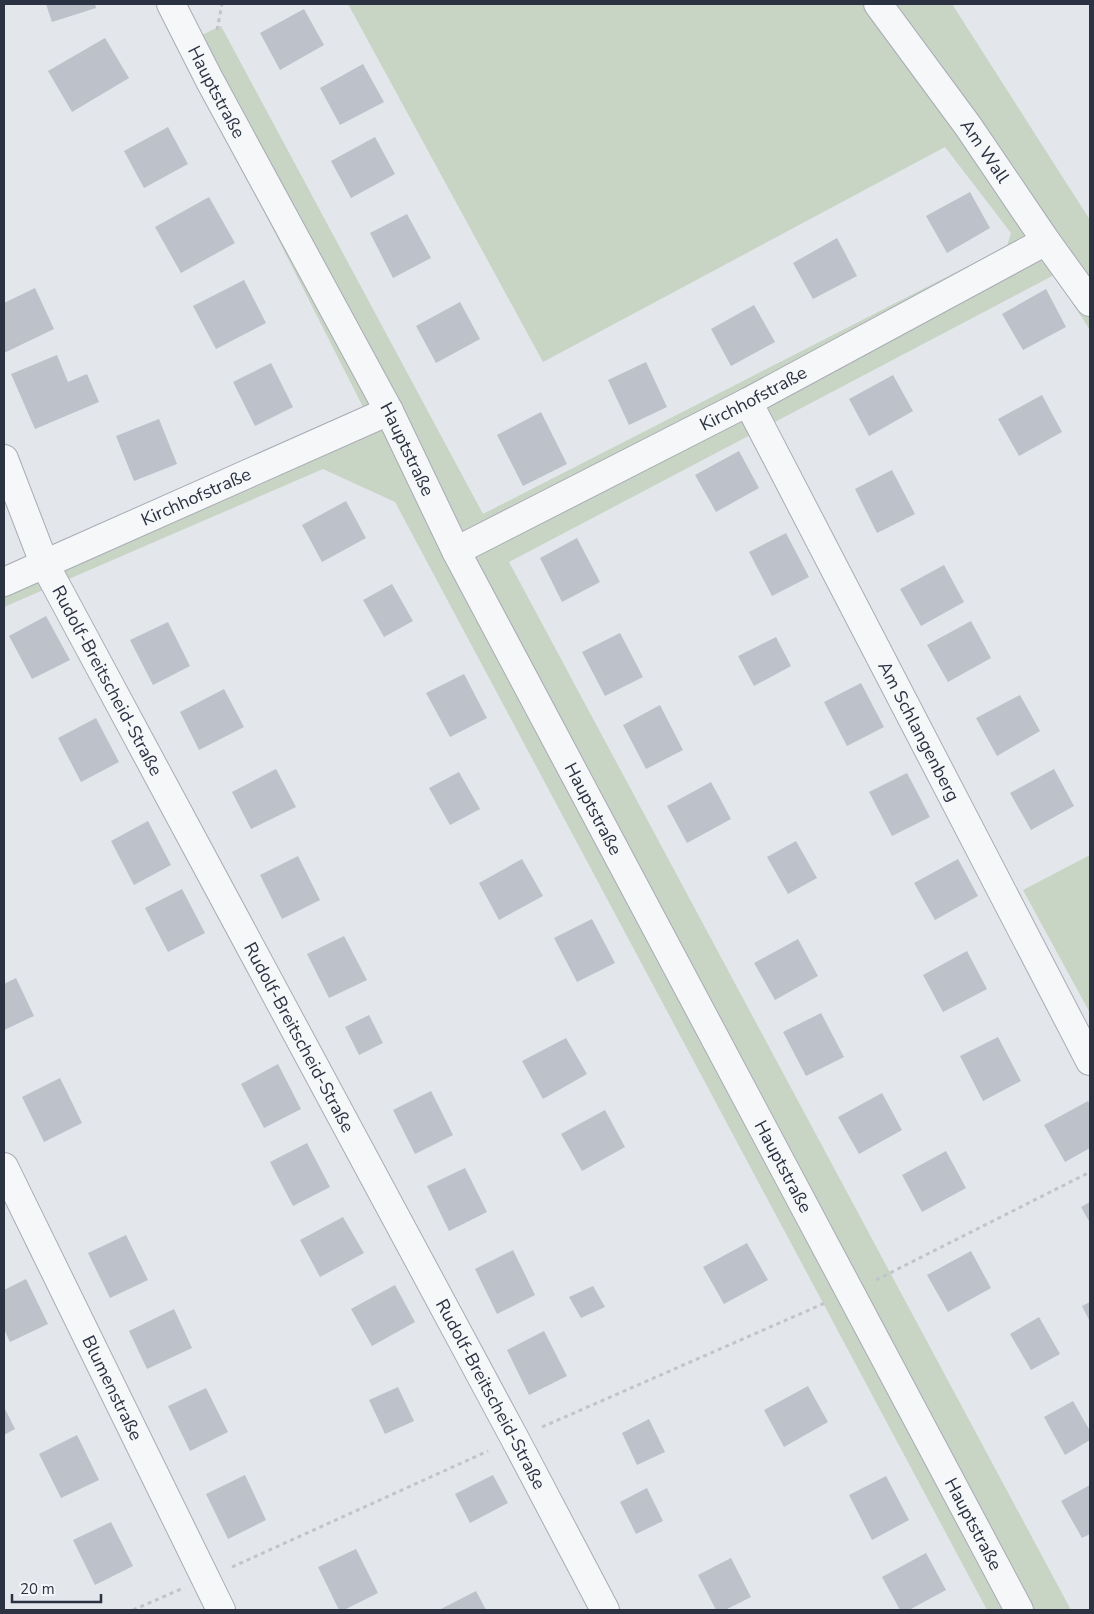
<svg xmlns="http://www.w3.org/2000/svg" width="1094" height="1614" viewBox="0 0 1094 1614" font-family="'Nunito Sans',sans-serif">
<rect width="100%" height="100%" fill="#e3e6eb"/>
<path fill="#c8d4c4" d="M348,4H952L1090,220V330L1054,275L509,562L1071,1610H987L395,502L323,469L4,607V570L365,411L180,45L221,26L483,514L1007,246L1011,233L945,147L543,362Z
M1090,855V1013L1023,890Z"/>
<path fill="#bdc1ca" d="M46,4H95L96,8L52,22Z
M304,9L324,45L280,70L260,33Z
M105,38L129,78L72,112L48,71Z
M363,64L384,102L340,125L320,88Z
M168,127L188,164L144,188L124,151Z
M375,137L395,174L351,198L331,161Z
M970,192L990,228L947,253L926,216Z
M209,197L235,243L181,273L155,227Z
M407,214L431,258L393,278L370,233Z
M837,238L857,276L813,299L793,263Z
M244,280L266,323L216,349L193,306Z
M35,288L54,329L4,353V303Z
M1046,289L1066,327L1023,350L1002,314Z
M460,302L480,339L436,363L416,326Z
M754,305L775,342L731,366L711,329Z
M57,355L68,382L87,374L99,402L35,429L11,374Z
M646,362L667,407L629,425L608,380Z
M271,363L293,407L255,426L233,382Z
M893,375L913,411L869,436L849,399Z
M1042,395L1062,432L1019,456L998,419Z
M541,412L567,464L523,486L497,435Z
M159,419L177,464L134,481L116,436Z
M739,451L759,488L716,512L695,475Z
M892,470L915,514L877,533L855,489Z
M346,501L366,538L322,562L302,525Z
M786,533L809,577L772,596L749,552Z
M577,538L600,582L562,602L540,558Z
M944,565L964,602L921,626L900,589Z
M392,584L413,621L384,637L363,600Z
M46,616L70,660L32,679L9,636Z
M971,621L991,658L948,682L927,645Z
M168,622L190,666L153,685L130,640Z
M620,633L643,677L605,696L582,652Z
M776,637L791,666L754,686L738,656Z
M464,674L487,718L450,737L426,693Z
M861,683L884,727L847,746L824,702Z
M224,689L244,727L199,750L180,712Z
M1020,695L1040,731L997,756L976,718Z
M660,705L683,750L646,769L623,725Z
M96,718L119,762L81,782L58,738Z
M276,769L296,807L251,829L232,792Z
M1054,769L1074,806L1031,830L1010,793Z
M459,772L480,809L450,825L429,788Z
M907,773L930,817L892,836L869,792Z
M711,782L731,819L687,843L667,806Z
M148,821L171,865L134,885L111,841Z
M796,841L817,878L788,894L767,857Z
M298,856L320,900L282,919L260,875Z
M522,859L543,896L499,920L479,883Z
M958,859L978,896L935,920L914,883Z
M182,889L205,933L168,952L145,908Z
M592,919L615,963L577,982L554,938Z
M344,936L367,980L329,998L307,954Z
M798,939L818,976L775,1000L754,963Z
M967,951L987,989L943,1012L923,975Z
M16,978L34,1016L4,1030V984Z
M821,1013L844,1057L806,1076L783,1032Z
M369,1015L383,1043L359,1055L345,1027Z
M998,1037L1021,1081L983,1101L960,1056Z
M566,1038L587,1074L543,1099L522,1061Z
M278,1064L301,1109L264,1128L241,1084Z
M60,1078L82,1123L44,1142L22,1097Z
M431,1091L453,1135L415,1154L393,1110Z
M882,1093L902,1130L859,1154L838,1117Z
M1088,1101L1090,1105V1148L1065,1162L1044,1125Z
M605,1110L625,1147L582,1171L561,1134Z
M307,1143L330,1187L293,1206L270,1162Z
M946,1151L966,1188L922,1212L902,1175Z
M465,1168L487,1212L449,1231L427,1186Z
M1090,1202V1223L1081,1207Z
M343,1217L364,1253L320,1277L300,1240Z
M126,1235L148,1280L110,1298L88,1253Z
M747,1243L768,1280L724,1304L703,1267Z
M513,1250L535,1295L497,1314L475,1269Z
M971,1251L991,1288L948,1312L927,1275Z
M26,1279L48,1324L10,1342L4,1329V1290Z
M395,1285L415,1322L372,1346L351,1309Z
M593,1286L605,1307L581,1318L569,1297Z
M1090,1302V1322L1082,1306Z
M174,1309L192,1348L147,1369L129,1331Z
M1039,1317L1060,1354L1031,1370L1010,1334Z
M544,1331L567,1376L529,1395L507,1350Z
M808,1386L828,1422L784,1447L764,1410Z
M398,1387L414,1421L385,1434L369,1400Z
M206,1388L228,1432L190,1451L168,1406Z
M1073,1401L1090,1431V1440L1065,1455L1044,1417Z
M4,1407L15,1429L4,1435Z
M649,1419L665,1452L637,1465L622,1433Z
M77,1435L99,1480L61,1498L39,1454Z
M245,1475L266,1520L228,1539L206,1494Z
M493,1475L508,1503L470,1523L455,1494Z
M886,1476L909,1520L872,1540L849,1495Z
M1090,1485V1534L1082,1538L1061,1501Z
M647,1488L663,1521L636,1534L620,1502Z
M111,1522L133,1566L95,1585L73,1540Z
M356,1549L378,1593L344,1610H339L318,1567Z
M926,1553L946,1590L909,1610H900L882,1577Z
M731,1558L751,1597L725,1610H716L698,1575Z
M476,1591L486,1610H439Z"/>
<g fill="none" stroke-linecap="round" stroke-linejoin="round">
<defs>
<g id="minor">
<path id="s1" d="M171,4L209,79L389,411L456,551L1019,1610"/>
<path id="s2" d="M878,4L968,126L1046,241L1090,302"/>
<path id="s3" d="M748,402L1090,1061"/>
<path id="s4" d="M4,459L44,563L515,1439L605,1610"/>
<path id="s5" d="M456,551L748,402L1046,241"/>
<path id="s6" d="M4,582L389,411"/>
<path id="s7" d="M4,1167L221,1610"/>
</g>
</defs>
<use href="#minor" stroke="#a8acb5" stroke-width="30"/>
<path stroke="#c1c4c9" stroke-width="3" stroke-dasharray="4 4" stroke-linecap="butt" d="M217,30L222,4
M876,1280L1090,1172
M542,1427L825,1303
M232,1567L488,1451
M133,1610L181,1589"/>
<use href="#minor" stroke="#f6f7f9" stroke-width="28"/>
</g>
<g text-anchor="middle" stroke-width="4" stroke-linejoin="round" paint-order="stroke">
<g font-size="18" fill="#2b3242" stroke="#f3f5f8">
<text dy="6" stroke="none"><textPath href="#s1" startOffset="99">Hauptstraße</textPath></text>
<text dy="6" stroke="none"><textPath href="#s2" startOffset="182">Am Wall</textPath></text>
<text dy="6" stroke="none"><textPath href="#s5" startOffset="334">Kirchhofstraße</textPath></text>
<text dy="6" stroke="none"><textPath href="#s1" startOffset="504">Hauptstraße</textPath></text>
<text dy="6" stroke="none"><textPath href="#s6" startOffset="210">Kirchhofstraße</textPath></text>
<text dy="6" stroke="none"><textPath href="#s4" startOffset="245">Rudolf-Breitscheid-Straße</textPath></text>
<text dy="6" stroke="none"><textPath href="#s3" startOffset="371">Am Schlangenberg</textPath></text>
<text dy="6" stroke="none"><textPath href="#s1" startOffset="909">Hauptstraße</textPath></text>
<text dy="6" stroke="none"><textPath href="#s4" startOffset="650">Rudolf-Breitscheid-Straße</textPath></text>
<text dy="6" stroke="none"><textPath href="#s1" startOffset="1314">Hauptstraße</textPath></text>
<text dy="6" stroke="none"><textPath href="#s7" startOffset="246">Blumenstraße</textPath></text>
<text dy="6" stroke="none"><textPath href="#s4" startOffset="1055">Rudolf-Breitscheid-Straße</textPath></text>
<text dy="6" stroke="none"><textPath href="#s1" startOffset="1719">Hauptstraße</textPath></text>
</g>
</g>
<rect width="1094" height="1614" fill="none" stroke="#2b3242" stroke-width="10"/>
<path d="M12 1594v8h89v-8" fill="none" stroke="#2b3242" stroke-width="2.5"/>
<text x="20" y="1594" font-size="15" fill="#2b3242" stroke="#f3f5f8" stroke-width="4" paint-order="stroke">20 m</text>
</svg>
